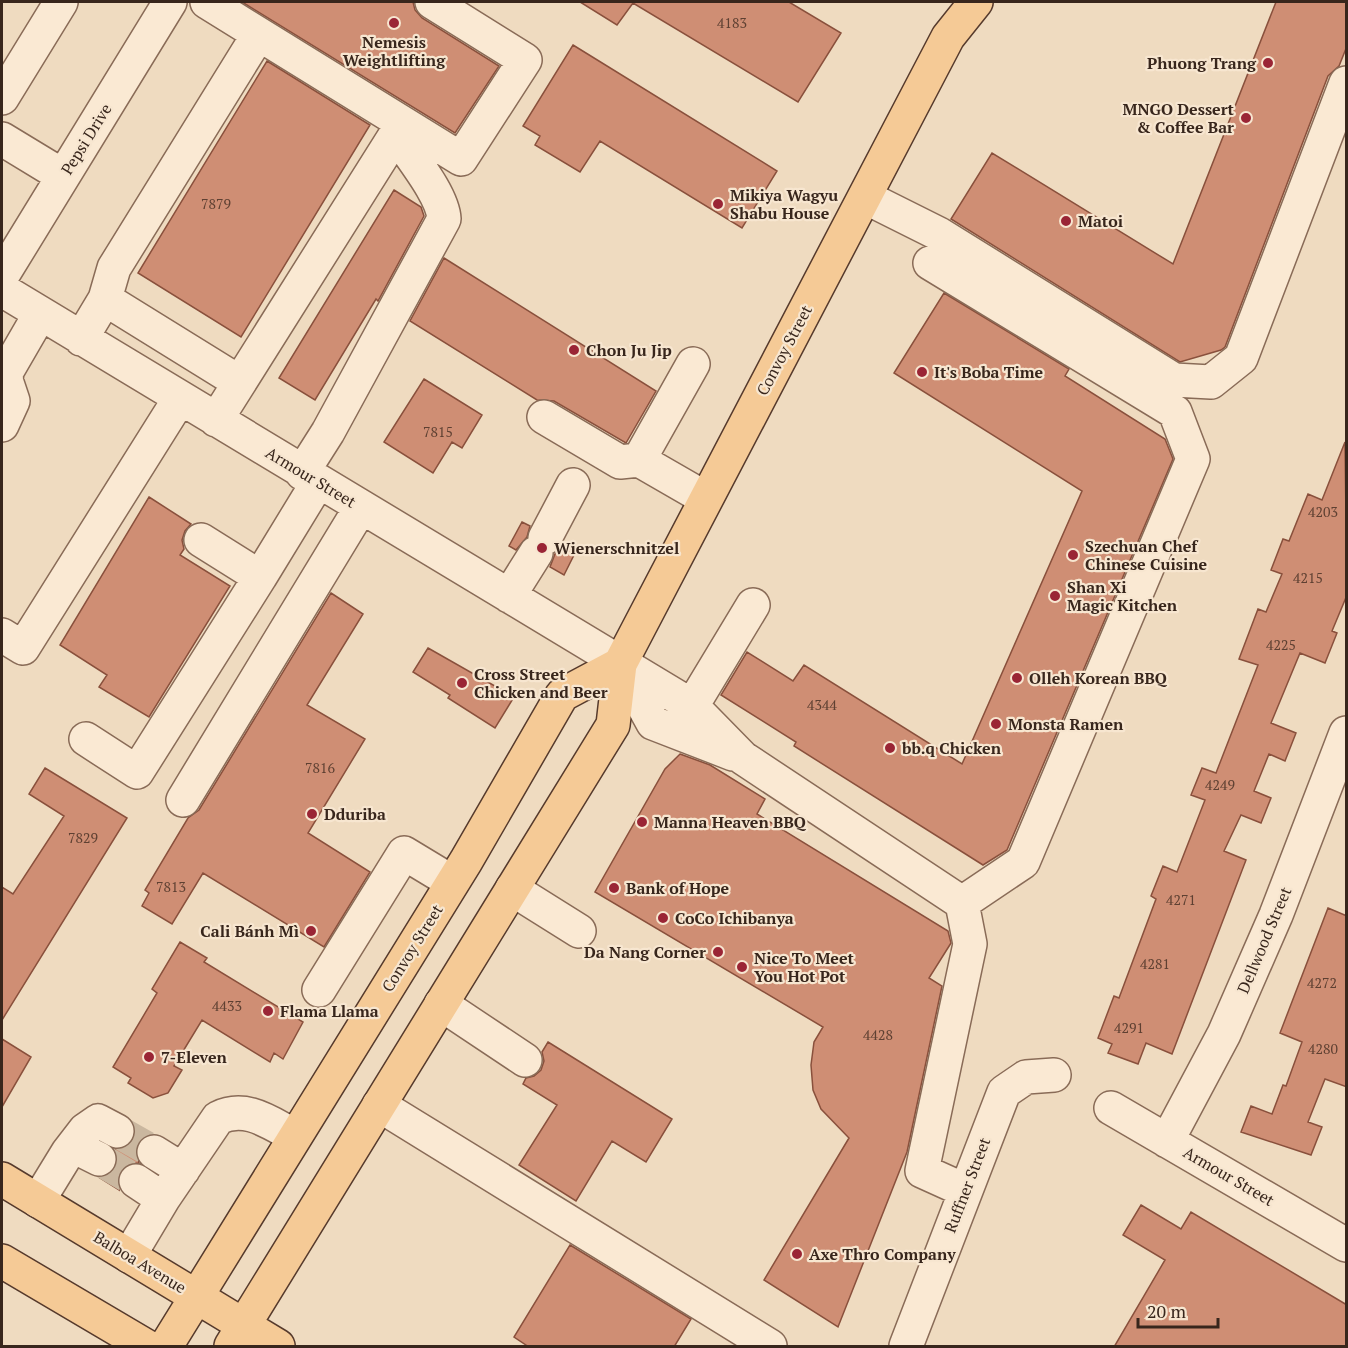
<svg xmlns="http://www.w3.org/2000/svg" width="1348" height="1348" viewBox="0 0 1348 1348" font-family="'PT Serif',serif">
<rect width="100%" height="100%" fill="#efdbc0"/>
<path fill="#cf8e74" stroke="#89503c" stroke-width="1.5" d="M242,2H413L415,10L422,18L499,66L455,133Z
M580,2H789L841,33L798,102L633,3L617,25Z
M1276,2H1347V46L1339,66L1328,76L1225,347L1221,350L1180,362L951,219L992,153L1173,264Z
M573,45L777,171L742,228L600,141L580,172L535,145L540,136L523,126Z
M267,61L370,125L241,337L138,273Z
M394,190L421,207L424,216L378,301L376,299L315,400L279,378Z
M444,258L656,391L626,443L554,401L537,400L410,321Z
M944,293L1069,369L1065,376L1165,439L1173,459L1007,850L983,865L794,746L796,742L721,695L747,652L793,681L804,665L962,764L1082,491L894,373Z
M424,379L482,415L462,448L452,442L433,473L384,442Z
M1345,442L1347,595L1332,631L1337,633L1325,663L1300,653L1271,723L1296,733L1285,761L1269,754L1254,791L1271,798L1261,823L1241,815L1224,851L1246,860L1172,1054L1146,1043L1138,1064L1108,1053L1112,1044L1098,1038L1114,996L1119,998L1156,899L1151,896L1163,866L1177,872L1205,800L1191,795L1202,768L1216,773L1258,665L1239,659L1258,609L1266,612L1282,574L1271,570L1283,539L1289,541L1308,494L1322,500Z
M149,497L191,524L185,531L182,540L184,549L180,555L230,586L149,717L99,687L107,675L60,645Z
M522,522L530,526L527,537L516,550L509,546Z
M563,544L576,551L564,575L550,567L555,554Z
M331,593L363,614L307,705L365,739L308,833L370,872L324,947L203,873L172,924L142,906L149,893L145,890L188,818L199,810Z
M428,648L514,697L495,728L448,698L450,695L413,672Z
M680,754L710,765L765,799L757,814L948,931L951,943L929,978L942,986L907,1152L838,1327L764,1280L849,1138L821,1109L813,1090L811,1065L814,1042L823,1027L595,892L665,769Z
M45,768L127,818L2,1020V887L13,894L64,816L29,794Z
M1328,908L1347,916V1087L1325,1079L1308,1122L1322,1127L1311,1155L1241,1132L1251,1106L1272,1114L1283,1085L1286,1086L1302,1042L1280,1033Z
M180,942L207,958L204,962L303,1022L283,1059L274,1053L270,1062L202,1020L174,1066L182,1070L168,1093L153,1098L128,1083L131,1078L113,1067L157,993L152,989Z
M2,1039L31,1057L2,1107Z
M548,1042L672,1119L646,1162L612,1141L576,1201L519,1165L557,1105L523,1084L526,1078L534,1076L541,1070L544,1061L542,1052Z
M135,1128L147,1135L138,1142L135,1151L139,1163L128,1164L120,1171L117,1180L119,1190L100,1178L109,1175L115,1168L118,1158L115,1149L127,1146L134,1139Z
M1141,1205L1181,1229L1191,1212L1347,1305V1347H1114L1165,1260L1123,1235Z
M570,1245L691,1319L674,1347H529L514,1337Z"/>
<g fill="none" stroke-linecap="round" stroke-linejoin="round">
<path stroke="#cab79f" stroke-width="33" stroke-dasharray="33 16" stroke-linecap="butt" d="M117,1131L154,1152
M99,1159L136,1181"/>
<defs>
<path id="minor" d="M207,2L461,159L525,60L432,2
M2,98L61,2
M2,139L63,176
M865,197L939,234L1174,380L1211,382L1241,358L1346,83
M2,276L170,2
M2,290L692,706L743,758L962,903L1023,862L1193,459L1175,412L930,263
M105,299L239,382
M81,339L105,299L114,268L252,45
M693,364L639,460L705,498
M544,417L620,462L639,460
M216,420L396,134C410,156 443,195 444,219L328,432L302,473
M2,425L13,401L6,380L7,371L40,314
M545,538L573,485
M201,540L260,577L318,482
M509,596L536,553
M2,635L23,648L180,398
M621,665L653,723L733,754
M692,706L753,605
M86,739L137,772L260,577
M183,800L361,507
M512,889L579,931
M962,903L970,944L922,1171L964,1190
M319,990L404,853L452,882
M441,1004L525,1060
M379,1105L770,1346
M1111,1108L1346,1245
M1167,1141L1224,1034L1276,915L1346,733
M73,1146L99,1159
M154,1152L183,1170
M136,1181L163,1199
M38,1201L68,1152L85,1130L98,1121L117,1131
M129,1256L163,1199L218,1118C246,1104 270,1123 295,1136
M906,1346L1004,1092L1026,1077L1054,1075"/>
<path id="major" d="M2,1179L278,1346
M2,1261L146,1346
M166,1346L466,861L562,695L620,664
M231,1346L613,725L620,664L948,37L976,2"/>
</defs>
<use href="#minor" stroke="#896b57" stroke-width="36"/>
<use href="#major" stroke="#563a2c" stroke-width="36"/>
<use href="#minor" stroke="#fae9d3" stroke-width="33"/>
<use href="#major" stroke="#f5ca96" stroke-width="33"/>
</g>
<g fill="#9a2535" stroke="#f7e6d0" stroke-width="2">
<circle cx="394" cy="23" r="6"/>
<circle cx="1268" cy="63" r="6"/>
<circle cx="1246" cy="118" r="6"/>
<circle cx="718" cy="204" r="6"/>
<circle cx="1066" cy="221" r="6"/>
<circle cx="574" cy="350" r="6"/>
<circle cx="922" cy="372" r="6"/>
<circle cx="542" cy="548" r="6"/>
<circle cx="1073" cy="555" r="6"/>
<circle cx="1055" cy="596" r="6"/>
<circle cx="1017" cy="678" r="6"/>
<circle cx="462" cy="683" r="6"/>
<circle cx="996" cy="724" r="6"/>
<circle cx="890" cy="748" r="6"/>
<circle cx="312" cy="814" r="6"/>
<circle cx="642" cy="822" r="6"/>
<circle cx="614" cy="888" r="6"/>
<circle cx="663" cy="918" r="6"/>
<circle cx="311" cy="931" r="6"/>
<circle cx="718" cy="952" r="6"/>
<circle cx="742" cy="967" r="6"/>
<circle cx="268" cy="1011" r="6"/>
<circle cx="149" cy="1057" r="6"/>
<circle cx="797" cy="1254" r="6"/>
</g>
<g text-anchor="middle" stroke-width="4.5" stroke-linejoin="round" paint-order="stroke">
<g font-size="14" fill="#5e4032">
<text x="732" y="28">4183</text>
<text x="216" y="209">7879</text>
<text x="438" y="437">7815</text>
<text x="1323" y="517">4203</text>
<text x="1308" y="583">4215</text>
<text x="1281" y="650">4225</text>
<text x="822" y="710">4344</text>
<text x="320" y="773">7816</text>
<text x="1220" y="790">4249</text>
<text x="83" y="843">7829</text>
<text x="171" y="892">7813</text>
<text x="1181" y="905">4271</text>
<text x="1155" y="969">4281</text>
<text x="1322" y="988">4272</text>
<text x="227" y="1011">4433</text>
<text x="1129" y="1033">4291</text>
<text x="878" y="1040">4428</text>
<text x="1323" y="1054">4280</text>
</g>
<g font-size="16" font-weight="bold" fill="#38261c" stroke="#f7e6d0" text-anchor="start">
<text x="394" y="48" text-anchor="middle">Nemesis<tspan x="394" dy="18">Weightlifting</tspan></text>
<text x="1256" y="69" text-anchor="end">Phuong Trang</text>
<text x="1234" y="115" text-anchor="end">MNGO Dessert<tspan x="1234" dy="18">&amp; Coffee Bar</tspan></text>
<text x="730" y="201">Mikiya Wagyu<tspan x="730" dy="18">Shabu House</tspan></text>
<text x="1078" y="227">Matoi</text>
<text x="586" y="356">Chon Ju Jip</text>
<text x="934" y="378">It's Boba Time</text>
<text x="1085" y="552">Szechuan Chef<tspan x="1085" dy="18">Chinese Cuisine</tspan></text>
<text x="554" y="554">Wienerschnitzel</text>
<text x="1067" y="593">Shan Xi<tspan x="1067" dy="18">Magic Kitchen</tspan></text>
<text x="474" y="680">Cross Street<tspan x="474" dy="18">Chicken and Beer</tspan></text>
<text x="1029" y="684">Olleh Korean BBQ</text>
<text x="1008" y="730">Monsta Ramen</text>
<text x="902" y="754">bb.q Chicken</text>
<text x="324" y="820">Dduriba</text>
<text x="654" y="828">Manna Heaven BBQ</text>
<text x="626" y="894">Bank of Hope</text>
<text x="675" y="924">CoCo Ichibanya</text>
<text x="299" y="937" text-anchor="end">Cali Bánh Mì</text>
<text x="706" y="958" text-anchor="end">Da Nang Corner</text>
<text x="754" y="964">Nice To Meet<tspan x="754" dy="18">You Hot Pot</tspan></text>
<text x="280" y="1017">Flama Llama</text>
<text x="161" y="1063">7-Eleven</text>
<text x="809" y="1260">Axe Thro Company</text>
</g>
<g font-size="16" fill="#38261c" stroke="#f7e6d0">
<text transform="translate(86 139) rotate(-58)" y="6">Pepsi Drive</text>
<text transform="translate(784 350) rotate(-62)" y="6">Convoy Street</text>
<text transform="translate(311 477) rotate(31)" y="6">Armour Street</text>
<text transform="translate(1264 940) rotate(-67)" y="6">Dellwood Street</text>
<text transform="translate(412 948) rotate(-58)" y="6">Convoy Street</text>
<text transform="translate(1229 1176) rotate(30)" y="6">Armour Street</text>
<text transform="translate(967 1185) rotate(-69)" y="6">Ruffner Street</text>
<text transform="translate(140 1262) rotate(31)" y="6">Balboa Avenue</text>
</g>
</g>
<rect width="1348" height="1348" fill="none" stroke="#38261c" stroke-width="6"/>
<path d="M1138 1318v9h80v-9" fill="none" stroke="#38261c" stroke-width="3"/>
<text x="1147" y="1318" font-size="18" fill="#38261c" stroke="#f7e6d0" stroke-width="4.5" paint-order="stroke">20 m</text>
</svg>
